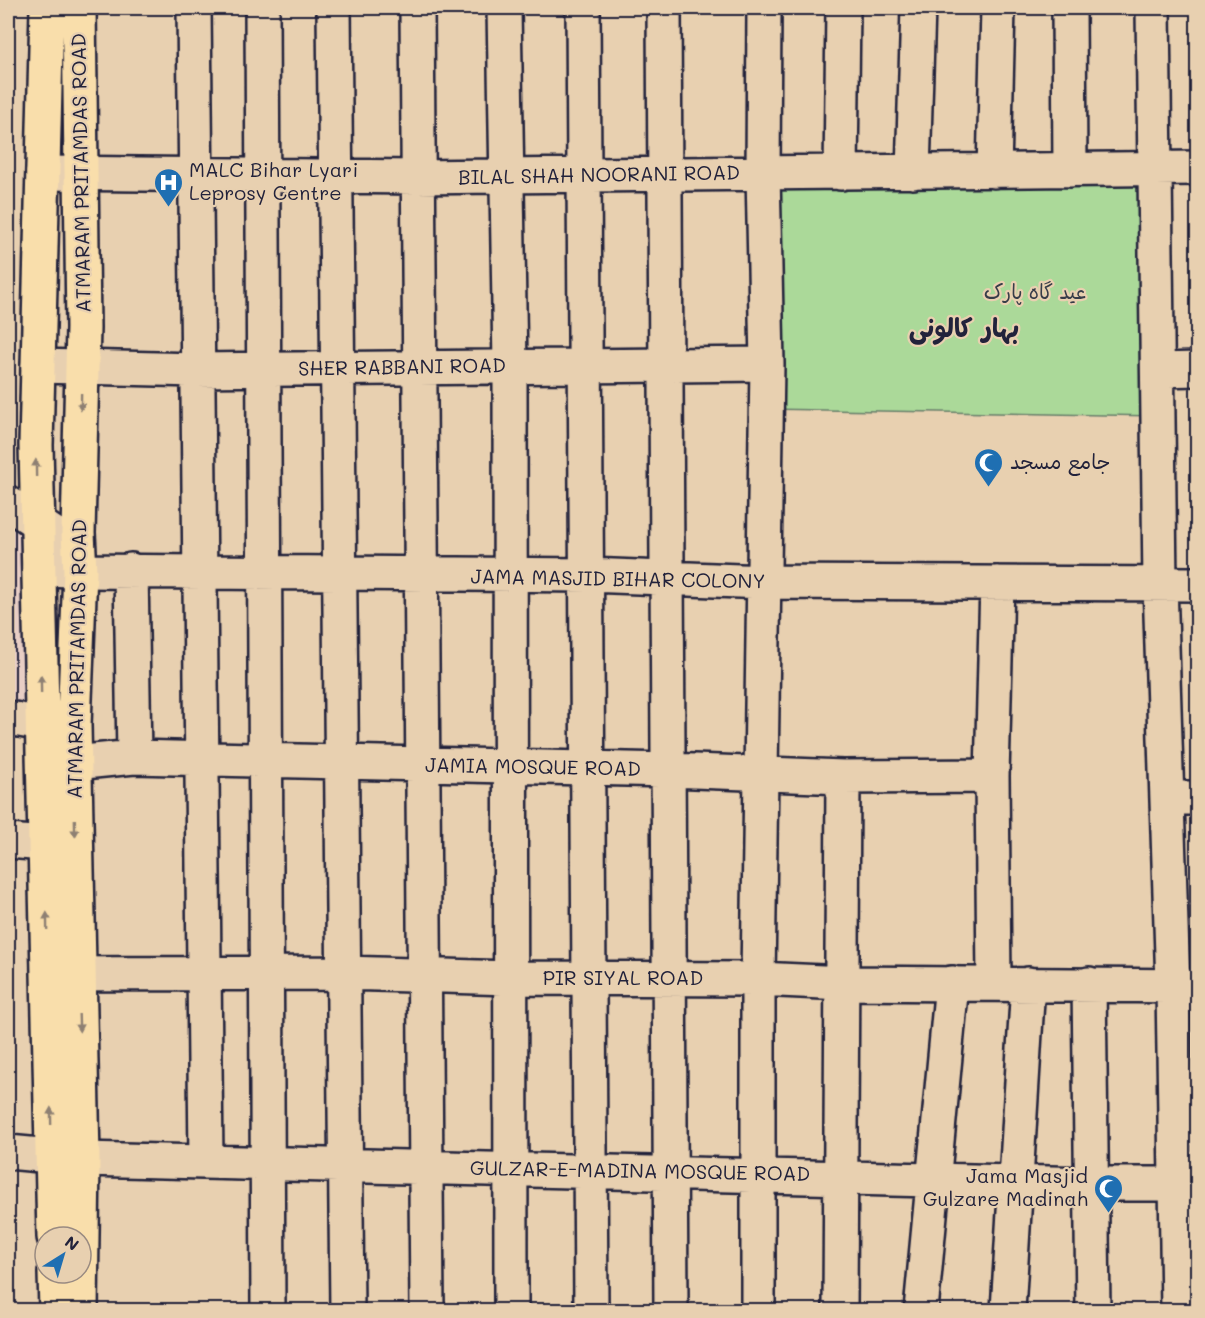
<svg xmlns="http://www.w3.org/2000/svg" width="1205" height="1318" viewBox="0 0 1205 1318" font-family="Mali,'Playpen Sans Arabic',sans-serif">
<rect width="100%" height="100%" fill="#e8d0b0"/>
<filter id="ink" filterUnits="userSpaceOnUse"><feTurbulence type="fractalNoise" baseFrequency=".0167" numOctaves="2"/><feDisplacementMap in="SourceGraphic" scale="12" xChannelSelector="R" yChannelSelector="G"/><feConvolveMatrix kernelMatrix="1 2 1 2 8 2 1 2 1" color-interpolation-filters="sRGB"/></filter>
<g filter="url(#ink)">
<path fill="#e8cec5" d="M8,504L52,535L56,726L8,717Z"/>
<path fill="#abd999" stroke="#667e6a" stroke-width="1.5" d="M1155,170L1158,416L767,409L763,173Z"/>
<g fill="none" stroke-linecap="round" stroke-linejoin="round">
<defs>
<path id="minor" d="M194,8L206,1160
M262,8L268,1310
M334,8L347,1310
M417,8L427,1310
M504,8L510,366L511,1310
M583,8L591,1310
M664,8L671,1310
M1069,8L1070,170
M1153,8L1160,584L1173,987L1178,1310
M994,171L998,8
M913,172L918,8
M43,173L417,177L1198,168
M841,173L843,8
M38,366L197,370L767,364
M1158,370L1198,369
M8,503L78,550
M39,568L80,571L588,575L765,582L1198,584
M131,570L134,757
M8,718L71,729
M74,763L134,757L669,770L843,777L992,776
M1167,798H1198
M8,841L45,844
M50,974L344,973L511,978L758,979L844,983L1198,986
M994,983L992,776L997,583
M1089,984L1093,1310
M8,1152L83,1159L1092,1184H1198
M758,1310V979L767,364L763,173L764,8
M840,1310L843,777
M921,1310L952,983
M1008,1310L1028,984"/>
<path id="major" d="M47,8L36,445L54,1237
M79,8L83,328L78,533L80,571L74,725L83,1159L81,1310
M55,1273L56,1310"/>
</defs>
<use href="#minor" stroke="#22223b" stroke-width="38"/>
<use href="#major" stroke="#22223b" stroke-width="38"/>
<use href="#minor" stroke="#e8d0b0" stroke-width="33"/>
<use href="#major" stroke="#f9deab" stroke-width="33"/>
</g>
<defs><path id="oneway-solid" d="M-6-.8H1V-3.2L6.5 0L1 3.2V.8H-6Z" transform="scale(1.5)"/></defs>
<g fill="#8e8073">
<use href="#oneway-solid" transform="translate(81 402) rotate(91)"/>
<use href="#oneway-solid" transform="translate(36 468) rotate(-91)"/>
<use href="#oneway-solid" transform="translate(41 684) rotate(-91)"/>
<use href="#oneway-solid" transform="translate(75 828) rotate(89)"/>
<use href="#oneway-solid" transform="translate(47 921) rotate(-91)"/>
<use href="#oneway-solid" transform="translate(79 1023) rotate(88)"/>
<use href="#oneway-solid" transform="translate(51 1116) rotate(-91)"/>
</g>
</g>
<defs>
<symbol id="hospital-pin" viewBox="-11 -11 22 30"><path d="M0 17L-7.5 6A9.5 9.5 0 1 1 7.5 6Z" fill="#1f6fb2" stroke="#e8d0b0"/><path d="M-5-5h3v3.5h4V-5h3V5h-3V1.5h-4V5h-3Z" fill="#fff"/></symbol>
<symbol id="mosque-pin" viewBox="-11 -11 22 30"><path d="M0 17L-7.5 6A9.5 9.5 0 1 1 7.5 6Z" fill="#1f6fb2" stroke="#e8d0b0"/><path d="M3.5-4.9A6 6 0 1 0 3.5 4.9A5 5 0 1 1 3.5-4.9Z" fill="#fff"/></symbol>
</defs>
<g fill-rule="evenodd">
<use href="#hospital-pin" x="152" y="166" width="33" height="45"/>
<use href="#mosque-pin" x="972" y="446" width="33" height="45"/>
<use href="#mosque-pin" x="1092" y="1172" width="33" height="45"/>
</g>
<g text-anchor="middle" stroke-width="4.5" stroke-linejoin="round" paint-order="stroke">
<g font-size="20" fill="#22223b" stroke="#e8d0b0" text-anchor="start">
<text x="189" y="177">MALC Bihar Lyari<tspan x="189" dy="23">Leprosy Centre</tspan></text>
<text x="1010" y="469">جامع مسجد</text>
<text x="1088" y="1183" text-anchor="end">Jama Masjid<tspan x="1088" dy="23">Gulzare Madinah</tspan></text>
</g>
<g font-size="20" fill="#22223b" stroke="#e8d0b0">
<text transform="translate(81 173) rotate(-91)" y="7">ATMARAM PRITAMDAS ROAD</text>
<text transform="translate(599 175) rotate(-1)" y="7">BILAL SHAH NOORANI ROAD</text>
<text transform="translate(402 367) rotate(-1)" y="7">SHER RABBANI ROAD</text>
<text transform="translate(618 579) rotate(1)" y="7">JAMA MASJID BIHAR COLONY</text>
<text transform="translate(77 659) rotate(-89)" y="7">ATMARAM PRITAMDAS ROAD</text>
<text transform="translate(533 767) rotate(1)" y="7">JAMIA MOSQUE ROAD</text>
<text x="623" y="985">PIR SIYAL ROAD</text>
<text transform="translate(640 1171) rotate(1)" y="7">GULZAR-E-MADINA MOSQUE ROAD</text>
</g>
<g font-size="20" fill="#373d49" stroke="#e8d0b0">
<text x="1035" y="299">عید گاہ پارک</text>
</g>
<g font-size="26" font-weight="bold" fill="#22223b" stroke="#e8d0b0">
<text x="964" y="337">بہار کالونی</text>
</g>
</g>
<rect width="1205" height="1318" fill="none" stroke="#e8d0b0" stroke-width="30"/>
<rect x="15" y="15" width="1175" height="1288" fill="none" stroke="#22223b" stroke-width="2" filter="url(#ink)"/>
<g transform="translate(63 1255) rotate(37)"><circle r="28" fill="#e8d0b0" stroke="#998a81" stroke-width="1.5"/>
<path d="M0-4.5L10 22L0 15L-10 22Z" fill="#1f6fb2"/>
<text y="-9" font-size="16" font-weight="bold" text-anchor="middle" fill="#22223b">N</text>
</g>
</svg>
